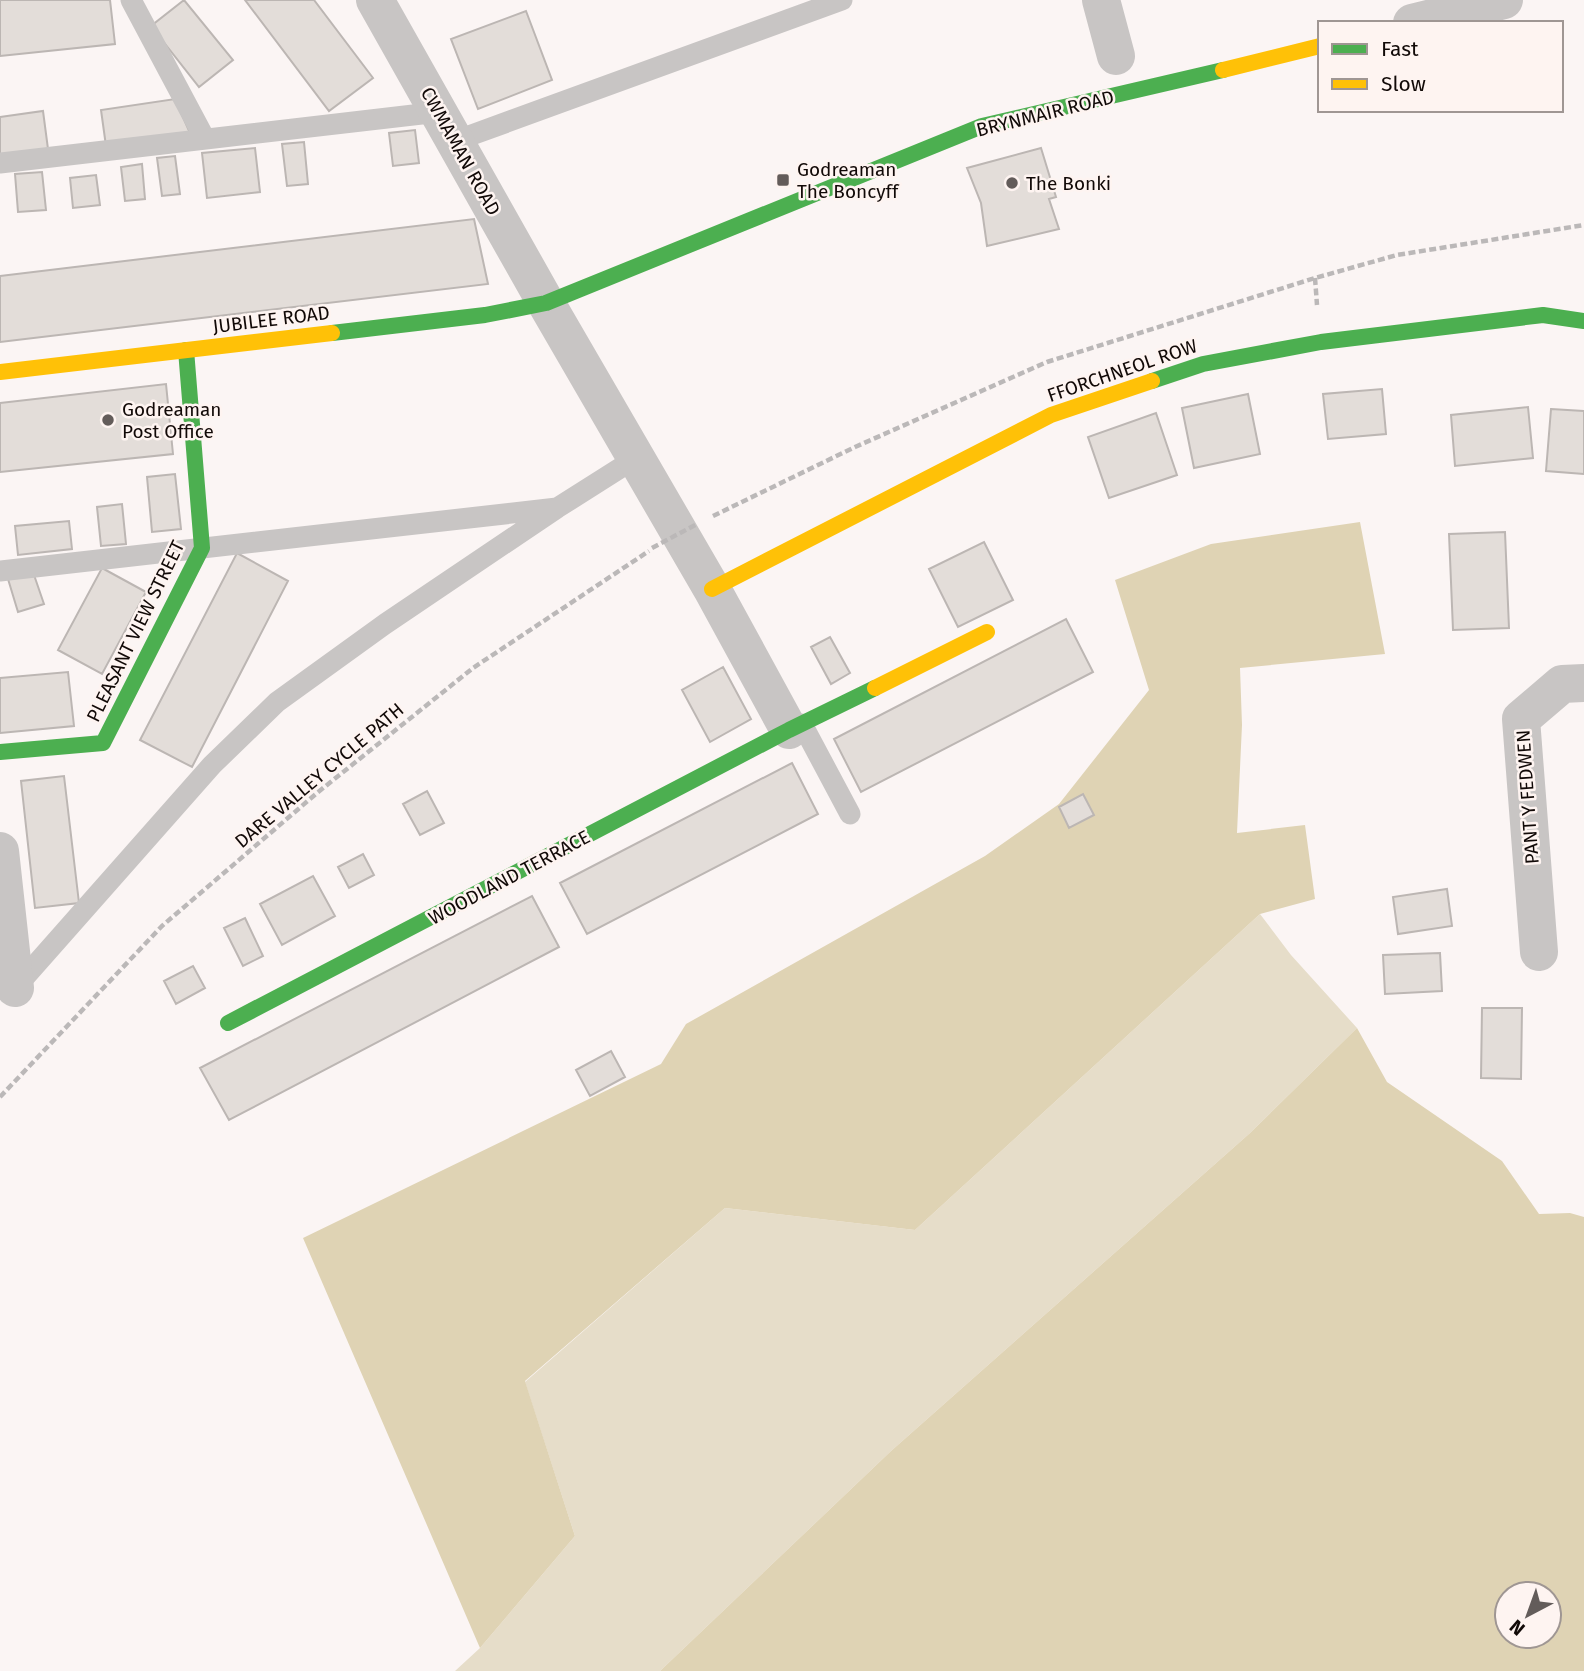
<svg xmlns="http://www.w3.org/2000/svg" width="1584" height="1671" viewBox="0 0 1584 1671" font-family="'Fira Sans',sans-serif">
<rect width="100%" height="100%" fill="#fbf5f4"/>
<path fill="#e6ddc9" d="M1260,914L1291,955L1357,1028L1250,1133L891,1451L660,1671H455L480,1648L575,1536L525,1382L725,1208L915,1230Z"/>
<path fill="#dfd3b4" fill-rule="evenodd" d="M1360,522L1385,654L1240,668L1242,725L1237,833L1305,825L1315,899L1260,914L915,1230L725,1208L525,1381L575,1536L480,1648L303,1238L661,1064L686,1024L985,856L1059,804L1149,690L1115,580L1211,544Z
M1357,1028L1387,1082L1502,1161L1539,1214L1570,1213L1584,1217V1671H660L891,1451L1250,1133ZM1549,1594V1636H1507V1594Z"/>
<path fill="#e3ddd9" stroke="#bcb6b3" stroke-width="2" d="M0,0H110L115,44L0,56Z
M184,0L233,60L199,87L151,26Z
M245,0H314L373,78L329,111Z
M526,11L552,80L478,109L451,39Z
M175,99L190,133L106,146L101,110Z
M43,111L48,149L0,156V117Z
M415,130L419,163L393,166L389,133Z
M304,142L308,184L287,186L282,144Z
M255,148L260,192L207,198L202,153Z
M1041,148L1056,197L1049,199L1059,229L987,246L981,203L967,168Z
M175,156L180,194L162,196L157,158Z
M142,164L145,199L125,201L121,167Z
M42,172L46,210L18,212L15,174Z
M96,175L100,205L73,208L70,178Z
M474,219L488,284L0,342V276Z
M166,384L173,454L0,472V403Z
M1382,389L1386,434L1328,439L1323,394Z
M1248,394L1260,454L1194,468L1182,408Z
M1528,407L1533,458L1455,466L1451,415Z
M1551,409L1584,411V474L1546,471Z
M1156,413L1177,475L1109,498L1088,437Z
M175,474L181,529L152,532L147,477Z
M122,504L126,544L101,546L97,507Z
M69,521L72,549L18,555L15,526Z
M1505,532L1509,628L1453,630L1449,534Z
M984,542L1013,600L958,627L929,569Z
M237,553L288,581L192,767L140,740Z
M102,568L146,592L102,674L58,650Z
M33,572L44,604L18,612L8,579Z
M1066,619L1093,672L861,792L834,739Z
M830,637L850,673L831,684L811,647Z
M723,667L751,719L710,742L682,690Z
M68,672L74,726L0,733V678Z
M792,763L818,814L587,934L560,883Z
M64,776L79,903L35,908L21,781Z
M427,791L444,823L420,835L403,804Z
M1083,794L1094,815L1069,828L1059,807Z
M363,854L374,875L349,888L338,867Z
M313,876L335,916L282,945L260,904Z
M1447,889L1452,926L1398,934L1393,897Z
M532,896L559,947L229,1120L200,1068Z
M245,918L263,956L243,966L224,928Z
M1440,953L1442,991L1385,994L1383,955Z
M193,966L205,988L176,1004L164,981Z
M1482,1008H1522L1521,1079L1481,1078Z
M611,1051L625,1077L590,1096L576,1070Z"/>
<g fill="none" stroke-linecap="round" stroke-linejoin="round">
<path stroke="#bbb8b8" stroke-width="4.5" stroke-dasharray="7 3.5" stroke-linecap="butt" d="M1315,278L1317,305
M713,516L855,447L1047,362L1315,278L1397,255L1584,225
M0,1097L162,926L317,793L473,668L649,551"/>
<path stroke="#c8c5c4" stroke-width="21" d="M131,0L205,139
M455,141L842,0
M0,163L439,112
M0,571L557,508L636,458
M802,724L850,814
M15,988L212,765L277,702L385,624L557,508"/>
<path stroke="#c8c5c4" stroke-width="38" d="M375,0L546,303L712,589L789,730
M1101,0L1116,56
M1412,23L1504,0
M0,851L15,988
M1539,952L1521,719L1562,684L1584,683"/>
<path stroke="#4caf50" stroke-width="16" d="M332,333L485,315L546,303L982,126L1223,70
M1152,381L1203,364L1321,342L1543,315L1584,321
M0,752L103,743L202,548L186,350
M228,1023L789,730L875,688"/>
<path stroke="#ffc107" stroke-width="16" d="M1223,70L1320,46
M0,372L332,333
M712,589L1051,415L1152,381
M875,688L987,632"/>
<path stroke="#bbb8b8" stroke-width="4.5" stroke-dasharray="7 3.5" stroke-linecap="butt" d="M652,548L697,524"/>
</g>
<g fill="#635c5a" stroke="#fef4f1" stroke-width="2.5">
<rect x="776" y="173" width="14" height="14" rx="3.5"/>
<circle cx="1012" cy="183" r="7"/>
<circle cx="108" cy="420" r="7"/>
</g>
<g text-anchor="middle" stroke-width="5" stroke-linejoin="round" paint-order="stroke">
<g font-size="19" fill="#110907" stroke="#fef4f1">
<text transform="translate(1045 113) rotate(-14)" y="7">BRYNMAIR ROAD</text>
<text transform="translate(461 151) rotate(61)" y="7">CWMAMAN ROAD</text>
<text transform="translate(271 319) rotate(-7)" y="7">JUBILEE ROAD</text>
<text transform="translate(1122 370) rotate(-19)" y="7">FFORCHNEOL ROW</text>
<text transform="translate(135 631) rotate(-64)" y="7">PLEASANT VIEW STREET</text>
<text transform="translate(319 775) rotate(-40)" y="7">DARE VALLEY CYCLE PATH</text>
<text transform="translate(1527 797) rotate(-94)" y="7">PANT Y FEDWEN</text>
<text transform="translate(509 877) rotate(-28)" y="7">WOODLAND TERRACE</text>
</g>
<g font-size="19" fill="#110907" stroke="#fef4f1" text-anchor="start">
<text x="797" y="176">Godreaman<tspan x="797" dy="22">The Boncyff</tspan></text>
<text x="1026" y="190">The Bonki</text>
<text x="122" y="416">Godreaman<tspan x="122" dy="22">Post Office</tspan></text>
</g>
</g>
<rect x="1318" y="21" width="245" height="91" fill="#fef4f1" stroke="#9f9693" stroke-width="2"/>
<rect x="1332" y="44" width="35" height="10" fill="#4caf50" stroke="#9f9693" stroke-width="2"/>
<text x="1381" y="56" font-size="21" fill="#110907">Fast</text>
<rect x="1332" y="79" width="35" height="10" fill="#ffc107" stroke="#9f9693" stroke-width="2"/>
<text x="1381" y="91" font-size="21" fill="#110907">Slow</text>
<g transform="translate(1528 1615) rotate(221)"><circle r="33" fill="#fef4f1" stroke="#9f9693" stroke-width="2"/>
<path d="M0-5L12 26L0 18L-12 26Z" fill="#635c5a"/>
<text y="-10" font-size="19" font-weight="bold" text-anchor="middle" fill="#110907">N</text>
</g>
</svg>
